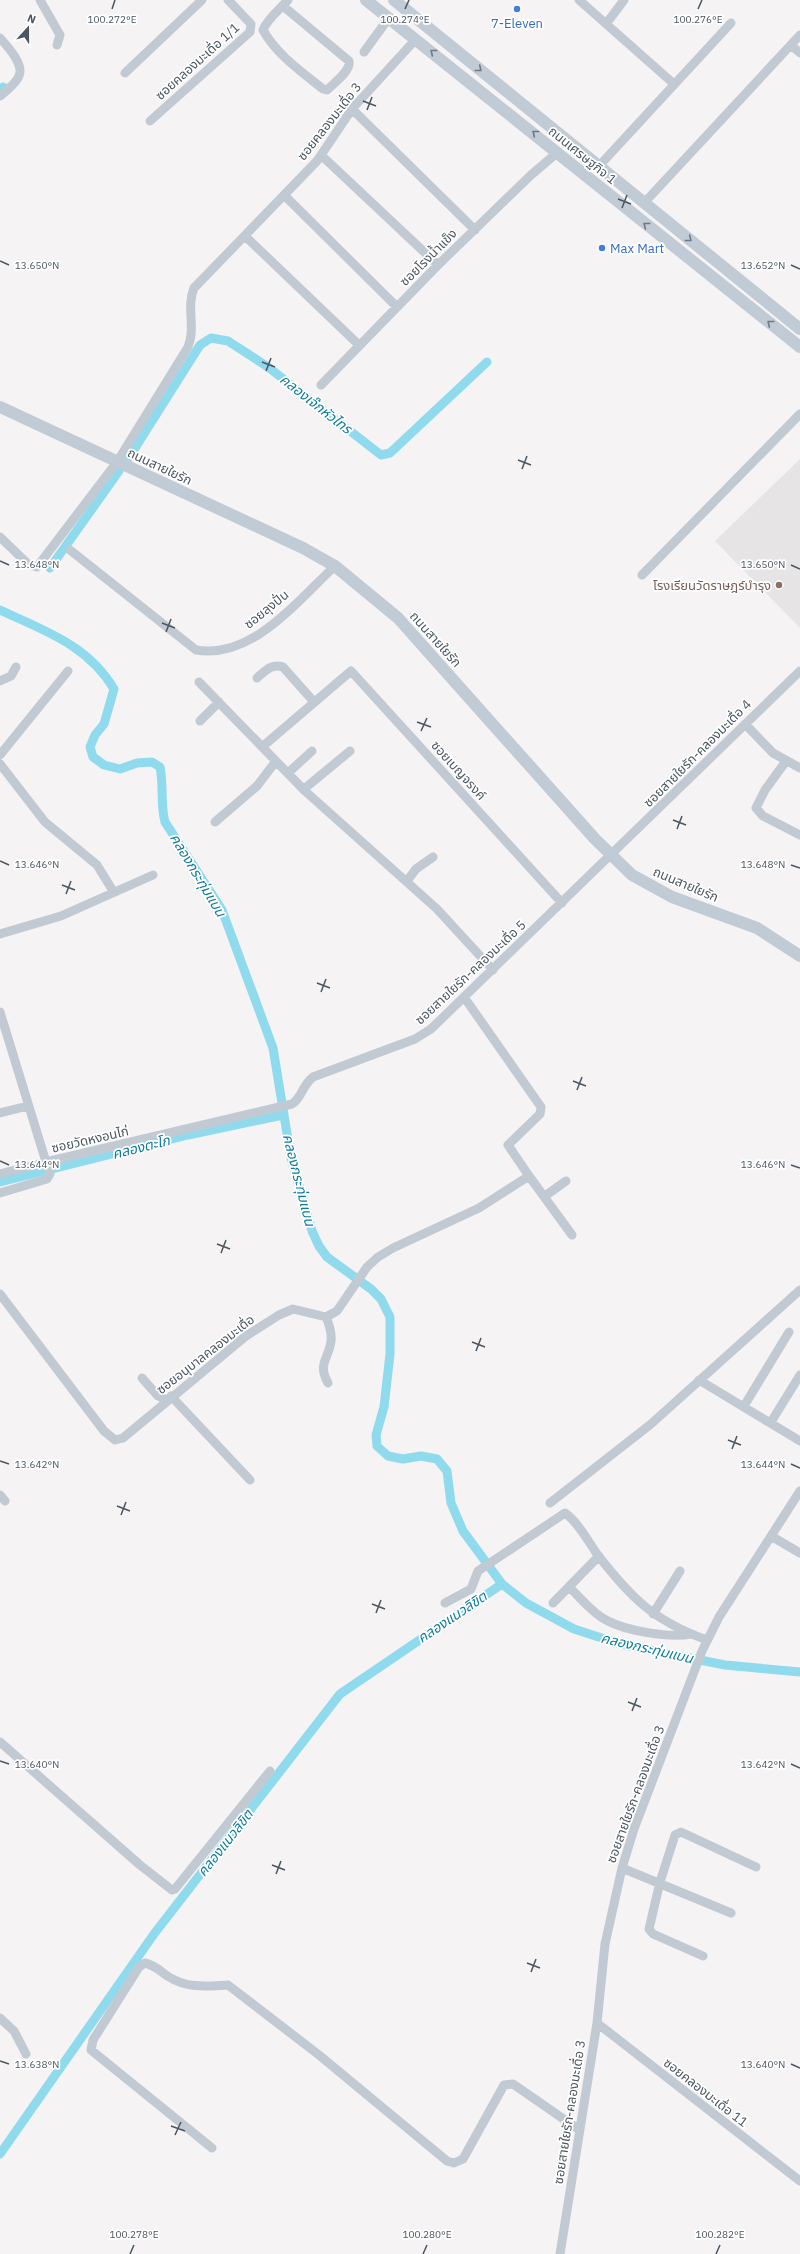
<svg xmlns="http://www.w3.org/2000/svg" width="800" height="2254" viewBox="0 0 800 2254" font-family="'IBM Plex Sans','Noto Sans Thai',sans-serif">
<rect width="100%" height="100%" fill="#f5f3f3"/>
<path fill="#e6e4e5" d="M800,459V628L715,541Z"/>
<g fill="none" stroke-linecap="round" stroke-linejoin="round">
<path stroke="#90daee" stroke-width="9" d="M0,90L3,87
M128,459L200,345L211,338L228,341L268,367L381,455L390,453L487,362
M50,568L119,471
M0,610C45,631 88,645 114,689L104,724L95,735L90,747L93,757L104,765L120,769L137,763L152,762L160,767C164,786 160,804 165,822L222,910L273,1048L291,1158L312,1231L319,1246L327,1257L371,1289L381,1299L390,1317V1354L384,1407L376,1435L377,1446L388,1456L403,1459L421,1456L437,1459L447,1471L451,1503L463,1531L502,1584L526,1603L574,1629L620,1644L725,1665L800,1672
M0,1182L188,1135L283,1115
M0,2154L154,1934L340,1694L502,1584"/>
<path stroke="#c1cad2" stroke-width="9" d="M40,0L60,35L57,45
M579,0L674,84
M283,6L349,61C351,71 334,83 327,90L323,89C302,72 276,54 263,30C267,19 280,9 288,0
M606,24L624,0
M0,38C8,47 26,66 18,78C14,85 6,91 0,96
M791,45L800,53
M364,52L388,19
M125,73L202,0
M352,109L475,230
M150,121L250,32L251,24L228,0
M321,155L438,265
M599,166L731,23
M284,195L397,307
M645,202L800,35
M245,236L359,345
M321,385L438,265L531,175L558,152
M0,537L28,564L37,567L117,462L188,347C196,328 186,307 194,288L317,161L352,109L416,39
M70,550L196,650C252,660 298,600 335,566
M642,575L800,414
M257,678C265,671 272,663 283,667L314,702
M0,681L11,676L16,667
M199,682L305,791L437,909L493,970
M200,721L219,702
M745,724L773,753L800,768
M262,747L351,671L562,903
M0,755L68,671
M786,761L765,790L756,808L763,816L800,835
M0,764L45,822L97,865L113,891
M288,773L312,751
M304,789L350,751
M215,822L257,786L276,761
M407,881L416,869L433,857
M0,934L61,916L153,875
M0,1012L46,1162L292,1104C302,1098 301,1087 313,1077L415,1039L431,1029L800,671
M0,1113L28,1106
M0,1174L46,1162L50,1174L47,1179L0,1193
M529,1176L572,1235
M545,1196L566,1181
M0,1294L104,1431L115,1440L123,1438L246,1336L279,1315L293,1309L326,1317L337,1311L367,1267L378,1257L393,1248L479,1208L529,1176L508,1145L540,1114L541,1107L464,997
M326,1317C329,1324 332,1333 331,1341C329,1359 317,1363 328,1383
M142,1378L158,1396L167,1400
M699,1380L800,1441
M171,1396L250,1480
M744,1406L789,1332
M771,1422L800,1375
M0,1495L5,1501
M550,1503L651,1424L800,1290
M771,1536L800,1553
M569,1587C581,1598 592,1613 606,1620C626,1631 669,1638 691,1634
M445,1603L471,1589L478,1571L565,1513C578,1522 588,1541 597,1554C631,1598 654,1621 707,1640
M553,1603L599,1556
M653,1614L680,1571
M0,1742L140,1865L172,1890L175,1889L270,1771
M622,1868L731,1913
M703,1956L653,1934L649,1929L660,1882L675,1835L681,1832L756,1867
M0,2018L14,2031L26,2054
M597,2023L800,2181
M212,2148L91,2050L93,2040L139,1967L145,1963C155,1965 161,1972 169,1977C188,1989 208,1986 228,1985L319,2055L447,2161L454,2163L463,2159L504,2085L513,2084L578,2129
M560,2254L597,2023L605,1944L622,1868L634,1829L702,1651L719,1617L800,1491"/>
<path stroke="#c1cbd6" stroke-width="12" d="M366,0L800,347
M394,0L800,329
M0,407L303,548L335,566L398,618L595,839L632,875L672,897L757,928L800,956"/>
</g>
<defs><path id="oneway-chevron" d="M-2-3.5L2.5 0L-2 3.5" fill="none" stroke-width="1.6" stroke-linecap="round" stroke-linejoin="round"/></defs>
<g stroke="#6e7984">
<use href="#oneway-chevron" transform="translate(433 52) rotate(-141)"/>
<use href="#oneway-chevron" transform="translate(479 69) rotate(39)"/>
<use href="#oneway-chevron" transform="translate(535 133) rotate(-141)"/>
<use href="#oneway-chevron" transform="translate(646 225) rotate(-142)"/>
<use href="#oneway-chevron" transform="translate(689 239) rotate(39)"/>
<use href="#oneway-chevron" transform="translate(770 323) rotate(-141)"/>
</g>
<path fill="none" stroke="#4a5661" stroke-width="1.5" d="M112,9L115,0M405,9L409,0M698,9L702,0M363,101L376,106M367,110L372,97M618,199L631,204M622,208L627,195M0,261L9,265M791,265L800,269M262,362L275,367M266,371L271,358M518,460L531,465M522,469L527,456M0,561L9,565M791,565L800,569M162,623L175,628M166,632L171,619M417,722L431,727M421,731L427,718M673,820L686,825M677,829L682,816M0,861L9,865M791,865L800,868M62,885L75,890M66,894L71,881M317,983L330,988M321,992L326,979M573,1081L586,1086M577,1090L582,1077M0,1161L9,1165M791,1165L800,1168M217,1244L230,1249M221,1253L226,1240M472,1342L485,1347M476,1351L481,1338M728,1440L741,1445M732,1449L737,1436M0,1461L9,1464M791,1464L800,1468M117,1506L130,1511M121,1515L126,1502M372,1604L385,1609M376,1613L381,1600M628,1702L641,1707M632,1711L637,1698M0,1761L9,1764M791,1764L800,1768M272,1865L285,1870M276,1874L281,1861M527,1963L540,1968M531,1972L536,1959M0,2061L9,2064M791,2064L800,2068M171,2126L185,2131M175,2135L181,2122M130,2254L134,2245M423,2254L427,2245M716,2254L720,2245"/>
<g fill="#3f7fe0" stroke="#fff" stroke-width="1.5">
<circle cx="517" cy="9" r="4"/>
<circle cx="602" cy="248" r="4"/>
</g>
<circle fill="#8d6e63" stroke="#fff" stroke-width="1.5" cx="779" cy="585" r="4"/>
<g text-anchor="middle" stroke-width="3.5" stroke-linejoin="round" paint-order="stroke">
<g font-size="13" fill="#366cbe" stroke="#fff">
<text x="517" y="28">7-Eleven</text>
<text x="610" y="253" text-anchor="start">Max Mart</text>
</g>
<g font-size="13" fill="#4a5661" stroke="#fff">
<text transform="translate(197 61) rotate(-42)" y="5">ซอยคลองมะเดื่อ 1/1</text>
<text transform="translate(329 121) rotate(-52)" y="5">ซอยคลองมะเดื่อ 3</text>
<text transform="translate(583 155) rotate(39)" y="5">ถนนเศรษฐกิจ 1</text>
<text transform="translate(428 257) rotate(-45)" y="5">ซอยโรงน้ำแข็ง</text>
<text transform="translate(160 466) rotate(25)" y="5">ถนนสายใยรัก</text>
<text transform="translate(266 609) rotate(-39)" y="5">ซอยลุงปั่น</text>
<text transform="translate(436 639) rotate(48)" y="5">ถนนสายใยรัก</text>
<text transform="translate(697 753) rotate(-45)" y="5">ซอยสายใยรัก-คลองมะเดื่อ 4</text>
<text transform="translate(459 770) rotate(48)" y="5">ซอยเบญจรงค์</text>
<text transform="translate(686 884) rotate(23)" y="5">ถนนสายใยรัก</text>
<text transform="translate(470 972) rotate(-43)" y="5">ซอยสายใยรัก-คลองมะเดื่อ 5</text>
<text transform="translate(90 1139) rotate(-13)" y="5">ซอยวัดหงอนไก่</text>
<text transform="translate(205 1354) rotate(-38)" y="5">ซอยอนุบาลคลองมะเดื่อ</text>
<text transform="translate(635 1794) rotate(-70)" y="5">ซอยสายใยรัก-คลองมะเดื่อ 3</text>
<text transform="translate(706 2092) rotate(38)" y="5">ซอยคลองมะเดื่อ 11</text>
<text transform="translate(569 2112) rotate(-81)" y="5">ซอยสายใยรัก-คลองมะเดื่อ 3</text>
</g>
<g font-size="13" fill="#785e54" stroke="#fff" text-anchor="end">
<text x="771" y="590">โรงเรียนวัดราษฎร์บํารุง</text>
</g>
<g font-size="14" font-style="italic" fill="#0c7c9b" stroke="#fff">
<text transform="translate(316 404) rotate(38)" y="5">คลองเจ๊กหัวไทร</text>
<text transform="translate(198 875) rotate(59)" y="5">คลองกระทุ่มแบน</text>
<text transform="translate(141 1147) rotate(-14)" y="5">คลองตะโก</text>
<text transform="translate(299 1180) rotate(76)" y="5">คลองกระทุ่มแบน</text>
<text transform="translate(452 1617) rotate(-34)" y="5">คลองแนวลิขิต</text>
<text transform="translate(647 1648) rotate(13)" y="5">คลองกระทุ่มแบน</text>
<text transform="translate(225 1843) rotate(-52)" y="5">คลองแนวลิขิต</text>
</g>
</g>
<g font-size="10" text-anchor="middle" fill="#4a5661" stroke="#fff" stroke-width="3.5" stroke-linejoin="round" paint-order="stroke">
<text x="112" y="23">100.272°E</text>
<text x="405" y="23">100.274°E</text>
<text x="698" y="23">100.276°E</text>
<text x="37" y="269">13.650°N</text>
<text x="763" y="269">13.652°N</text>
<text x="37" y="568">13.648°N</text>
<text x="763" y="568">13.650°N</text>
<text x="37" y="868">13.646°N</text>
<text x="763" y="868">13.648°N</text>
<text x="37" y="1168">13.644°N</text>
<text x="763" y="1168">13.646°N</text>
<text x="37" y="1468">13.642°N</text>
<text x="763" y="1468">13.644°N</text>
<text x="37" y="1768">13.640°N</text>
<text x="763" y="1768">13.642°N</text>
<text x="37" y="2068">13.638°N</text>
<text x="763" y="2068">13.640°N</text>
<text x="134" y="2238">100.278°E</text>
<text x="427" y="2238">100.280°E</text>
<text x="720" y="2238">100.282°E</text>
</g>
<g transform="translate(28 28) rotate(21)" stroke="#ffffff" stroke-width="3" paint-order="stroke">
<path d="M0-3L7 15L0 10L-7 15Z" fill="#4a5661"/>
<text y="-6" font-size="11" font-weight="bold" text-anchor="middle" fill="#4a5661">N</text>
</g>
</svg>
